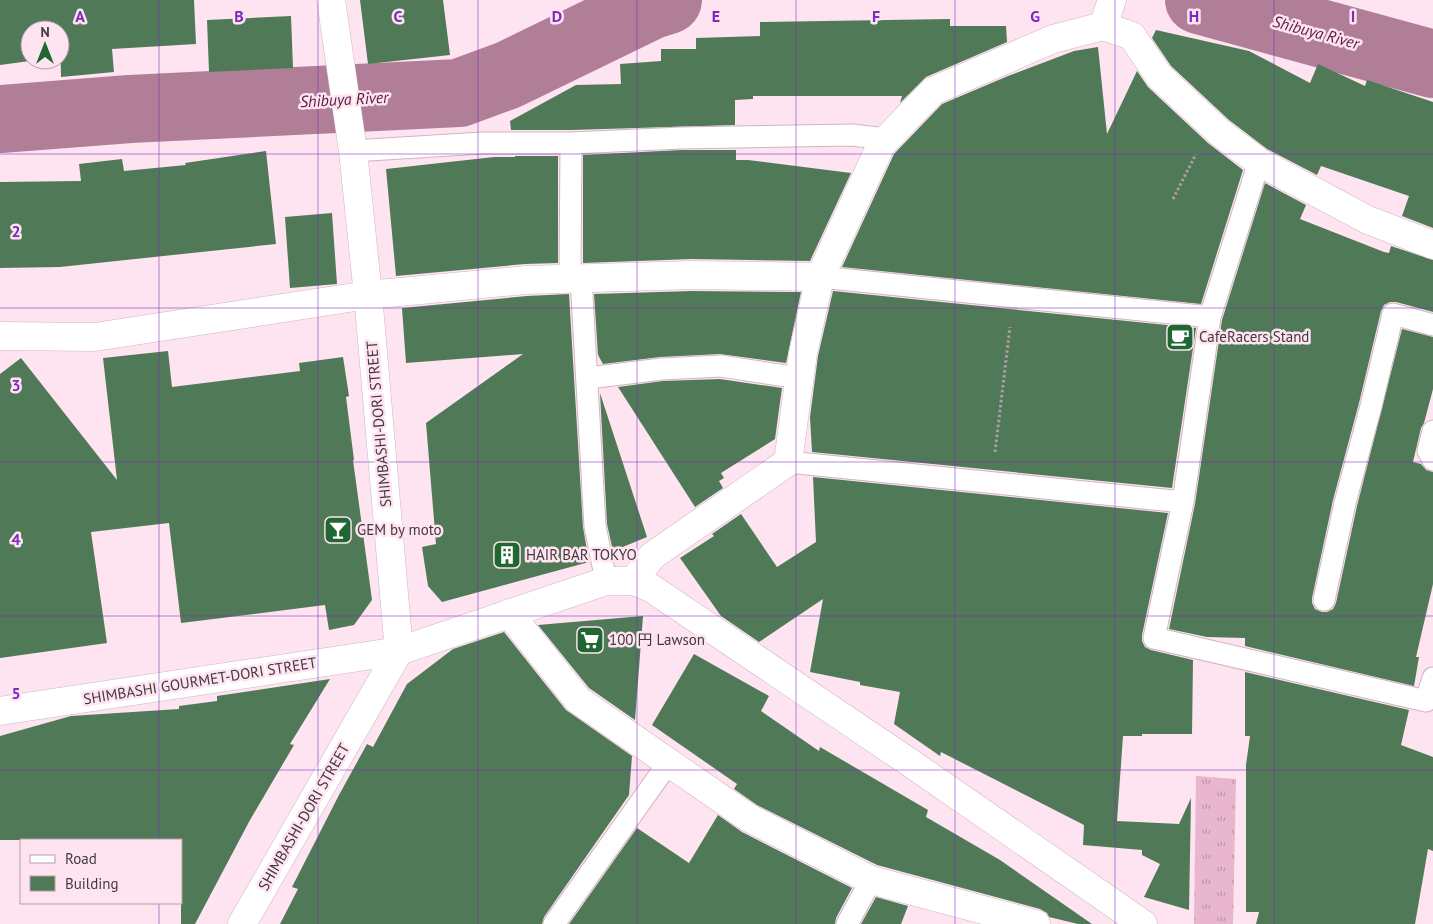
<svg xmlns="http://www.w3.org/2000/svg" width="1433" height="924" viewBox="0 0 1433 924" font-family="'PT Sans','Noto Sans JP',sans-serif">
<defs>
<pattern id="grass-tufts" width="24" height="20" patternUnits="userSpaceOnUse" patternTransform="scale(1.25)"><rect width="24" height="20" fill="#e8b6cf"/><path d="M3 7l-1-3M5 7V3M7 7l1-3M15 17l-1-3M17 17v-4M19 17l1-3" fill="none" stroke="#be95a9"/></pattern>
</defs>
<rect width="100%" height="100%" fill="#fee3f0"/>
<path fill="url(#grass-tufts)" d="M1196,776L1236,779L1233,924H1194Z"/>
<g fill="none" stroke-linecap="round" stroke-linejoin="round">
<path stroke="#b17e98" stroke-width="68" d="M1199,0L1433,64
M0,119L130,109L459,93L508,75L652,5L668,0"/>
</g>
<path fill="#507a57" d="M0,0H194L196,44L112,49L114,72L61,77L60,30H30V60H37L0,65Z
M360,0H443L450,55L368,64Z
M291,16L293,68L209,72L207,20Z
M950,19V26H1006L1007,42L926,77L900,103L902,96H753V99L735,100V125L571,130H511L510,121L576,85L621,84L620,64L661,61V49H696V38L760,36V22Z
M1156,30L1249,51L1310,83L1318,64L1365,86L1367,80L1433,102V228L1402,216L1409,196L1321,166L1317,175L1267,149L1229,120L1171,66L1152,38Z
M1098,47L1107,134L1137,71L1148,87L1208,143L1243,170L1201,304L842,267L894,154L942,104L1008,76L1074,51Z
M681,150H736V160H748L851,173L810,261L692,259L583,263V155Z
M266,151L276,244L60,267L0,268V182L81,181L79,164L122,159L124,171L186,165L185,163Z
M515,156H558V263L525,264L396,276L386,169L494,157H515Z
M1265,183L1306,205L1300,219L1384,252L1389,253L1391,246L1433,260V312L1396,302H1390L1384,305L1381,311L1359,403L1333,500L1312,598V603L1315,609L1322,612H1327L1333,609L1336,603L1357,506L1402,329L1433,337V389L1424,423L1421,428L1413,462L1421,464L1426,470L1433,472V584L1416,657H1419L1414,686L1245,646V638L1207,637L1169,629L1195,504L1222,320Z
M332,213L337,284L290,288L285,217Z
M692,291L801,292L786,363L720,354L660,357L603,364L598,355L594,294Z
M833,291L1196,328L1172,488L812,452L810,417L818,356Z
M569,294L583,527L589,562L442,602L428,586L422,547L436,544L426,423L523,354L406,363L402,308L527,296Z
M168,351L172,387L300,371L299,363L343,357L349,396L346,397L354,460H353L372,600L354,625L329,630L325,605L181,623L169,523L91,532L107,643L0,658V374L21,358L117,480L103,358Z
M720,379L782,388L775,439L721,473L724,478L719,481L723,488L695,507L618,387L663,381Z
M600,393L647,537L613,551L607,524Z
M813,477L1168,513L1142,635V641L1145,647L1151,650L1193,660L1192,734H1142V736H1123L1117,821L1179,824L1191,798L1189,910L1144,897L1160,864L1142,855V850L1083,845L1084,825L941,752L940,756L894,724L900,692L860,685V682L810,672L823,599L759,642L721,616L680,558L714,536L712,534L741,514L777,567L816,542Z
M643,616L635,720L589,688L538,625Z
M504,632L566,710L632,756L629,795L544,917L542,924H280L298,889L292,887L339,795L367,744L373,747L407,684L453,649Z
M694,654L769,696L761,711L819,751L820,747L928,810L926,817L1000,860L1092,924H1078L1049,917L1047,913L1040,909L877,865L757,805L734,789L737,784L652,725Z
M1245,672L1409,710L1401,745L1433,757V851L1428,849L1415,924H1256L1259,912H1246V765L1250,736H1245Z
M330,679L290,744L294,745L250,820L195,924H181V840H0V736L71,716L179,709V706L217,701V696Z
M718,815L742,832L852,888L836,918L835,924H569L637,828L689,863Z
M876,897L908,906L901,924H861Z"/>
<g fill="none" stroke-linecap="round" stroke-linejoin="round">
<defs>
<path id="lane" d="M353,151L482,143H571L681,138L852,135L886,139
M820,277L1210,317
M570,278L571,143
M581,278L595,526L606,581
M588,378L662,369L721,366L799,378
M1433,431L1428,451L1433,460
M788,462L1183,502L1210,317L1259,162
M1183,502L1154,638L1426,701L1433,678
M1324,600L1345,503L1371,406L1393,314L1433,325
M554,924L669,762
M847,924L871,880"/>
<path id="street" d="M1103,26L1112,0
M0,336L95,337L368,295L526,280L692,275L820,277
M633,581L652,556L788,462L803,353L820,277L881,145L933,91L1053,39L1103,26L1132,36L1159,76L1219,132L1259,162L1368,220L1433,245
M509,613L578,700L749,818L871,880L1036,924"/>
<path id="secondary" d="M0,711L399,651L606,581H633L651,588L909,762L1143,924
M242,924L399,651L368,295L353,151L331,0"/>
</defs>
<use href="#lane" stroke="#d0b5c2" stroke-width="23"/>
<use href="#street" stroke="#d0b5c2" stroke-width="29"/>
<use href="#secondary" stroke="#d0b5c2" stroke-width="29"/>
<path stroke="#b09ca6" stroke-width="3" stroke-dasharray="2.5 2.5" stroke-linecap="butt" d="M1173,199L1196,154
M995,452L1010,327"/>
<use href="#lane" stroke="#fff" stroke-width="21"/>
<use href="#street" stroke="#fff" stroke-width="28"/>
<use href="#secondary" stroke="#fff" stroke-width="28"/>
</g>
<path fill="none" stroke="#7b2cbf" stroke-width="1" stroke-opacity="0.55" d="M159,0V840M318,0V924M478,0V924M637,0V924M796,0V924M955,0V924M1115,0V924M1274,0V924M0,154H1433M0,308H1433M0,462H1433M0,616H1433M0,770H1433M159,903V924"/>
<defs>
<symbol id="cafe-square" viewBox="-11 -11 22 22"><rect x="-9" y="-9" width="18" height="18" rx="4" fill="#206733" stroke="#fee3f0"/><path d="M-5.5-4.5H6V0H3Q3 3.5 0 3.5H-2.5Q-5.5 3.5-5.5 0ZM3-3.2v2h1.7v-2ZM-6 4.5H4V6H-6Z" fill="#fff"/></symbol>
<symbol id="bar-square" viewBox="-11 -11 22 22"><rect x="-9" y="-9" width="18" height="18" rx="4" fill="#206733" stroke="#fee3f0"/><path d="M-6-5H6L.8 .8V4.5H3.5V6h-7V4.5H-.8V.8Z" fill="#fff"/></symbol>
<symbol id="building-square" viewBox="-11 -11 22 22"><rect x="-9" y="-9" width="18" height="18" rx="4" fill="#206733" stroke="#fee3f0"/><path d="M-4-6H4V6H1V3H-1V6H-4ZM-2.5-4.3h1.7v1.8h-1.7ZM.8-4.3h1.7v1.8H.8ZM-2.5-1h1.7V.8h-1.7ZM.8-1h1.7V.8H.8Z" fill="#fff"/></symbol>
<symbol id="supermarket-square" viewBox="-11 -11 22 22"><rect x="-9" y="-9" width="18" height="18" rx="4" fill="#206733" stroke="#fee3f0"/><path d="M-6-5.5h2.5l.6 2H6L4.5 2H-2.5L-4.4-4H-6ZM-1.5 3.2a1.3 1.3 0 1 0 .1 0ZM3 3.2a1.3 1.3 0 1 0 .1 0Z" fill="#fff"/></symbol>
</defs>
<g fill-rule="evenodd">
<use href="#cafe-square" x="1164" y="321" width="32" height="32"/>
<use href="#bar-square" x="322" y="514" width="32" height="32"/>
<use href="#building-square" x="491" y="539" width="32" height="32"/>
<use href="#supermarket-square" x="574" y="624" width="32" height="32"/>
</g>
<g text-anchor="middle" stroke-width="5" stroke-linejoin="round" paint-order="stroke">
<g font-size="15" fill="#44393f" stroke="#fee3f0" text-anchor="start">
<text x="1199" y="342">CafeRacers Stand</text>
<text x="357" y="535">GEM by moto</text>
<text x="526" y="560">HAIR BAR TOKYO</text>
<text x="609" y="645">100 円 Lawson</text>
</g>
<g font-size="15" fill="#44393f" stroke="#fee3f0">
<text transform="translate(379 424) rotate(-95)" y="5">SHIMBASHI-DORI STREET</text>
<text transform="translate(200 681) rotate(-9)" y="5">SHIMBASHI GOURMET-DORI STREET</text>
<text transform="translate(304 817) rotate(-60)" y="5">SHIMBASHI-DORI STREET</text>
</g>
<g font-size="16" font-style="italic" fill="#57193f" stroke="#fee3f0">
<text transform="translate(1316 32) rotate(15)" y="6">Shibuya River</text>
<text transform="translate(344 99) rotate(-3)" y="6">Shibuya River</text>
</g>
</g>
<g font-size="16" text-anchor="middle" font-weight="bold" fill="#7b2cbf" stroke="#fee3f0" stroke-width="5" stroke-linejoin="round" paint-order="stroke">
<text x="80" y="22">A</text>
<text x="239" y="22">B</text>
<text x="398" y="22">C</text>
<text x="557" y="22">D</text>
<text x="716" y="22">E</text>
<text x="876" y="22">F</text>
<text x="1035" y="22">G</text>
<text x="1194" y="22">H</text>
<text x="1353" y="22">I</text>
<text x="16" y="237">2</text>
<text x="16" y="391">3</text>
<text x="16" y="545">4</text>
<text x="16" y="699">5</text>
</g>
<rect x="20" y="839" width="162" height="65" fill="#fee3f0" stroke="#b49fa9"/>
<rect x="30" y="855" width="25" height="8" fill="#ffffff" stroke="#b49fa9"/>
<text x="65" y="864" font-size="15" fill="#44393f">Road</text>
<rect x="30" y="876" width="25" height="15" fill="#507a57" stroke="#b49fa9"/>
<text x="65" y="889" font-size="15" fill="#44393f">Building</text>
<g transform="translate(45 45)"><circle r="24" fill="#fee3f0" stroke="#b49fa9"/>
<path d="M0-4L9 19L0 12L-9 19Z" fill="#206733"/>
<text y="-8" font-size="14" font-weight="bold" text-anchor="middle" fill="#44393f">N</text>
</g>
</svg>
